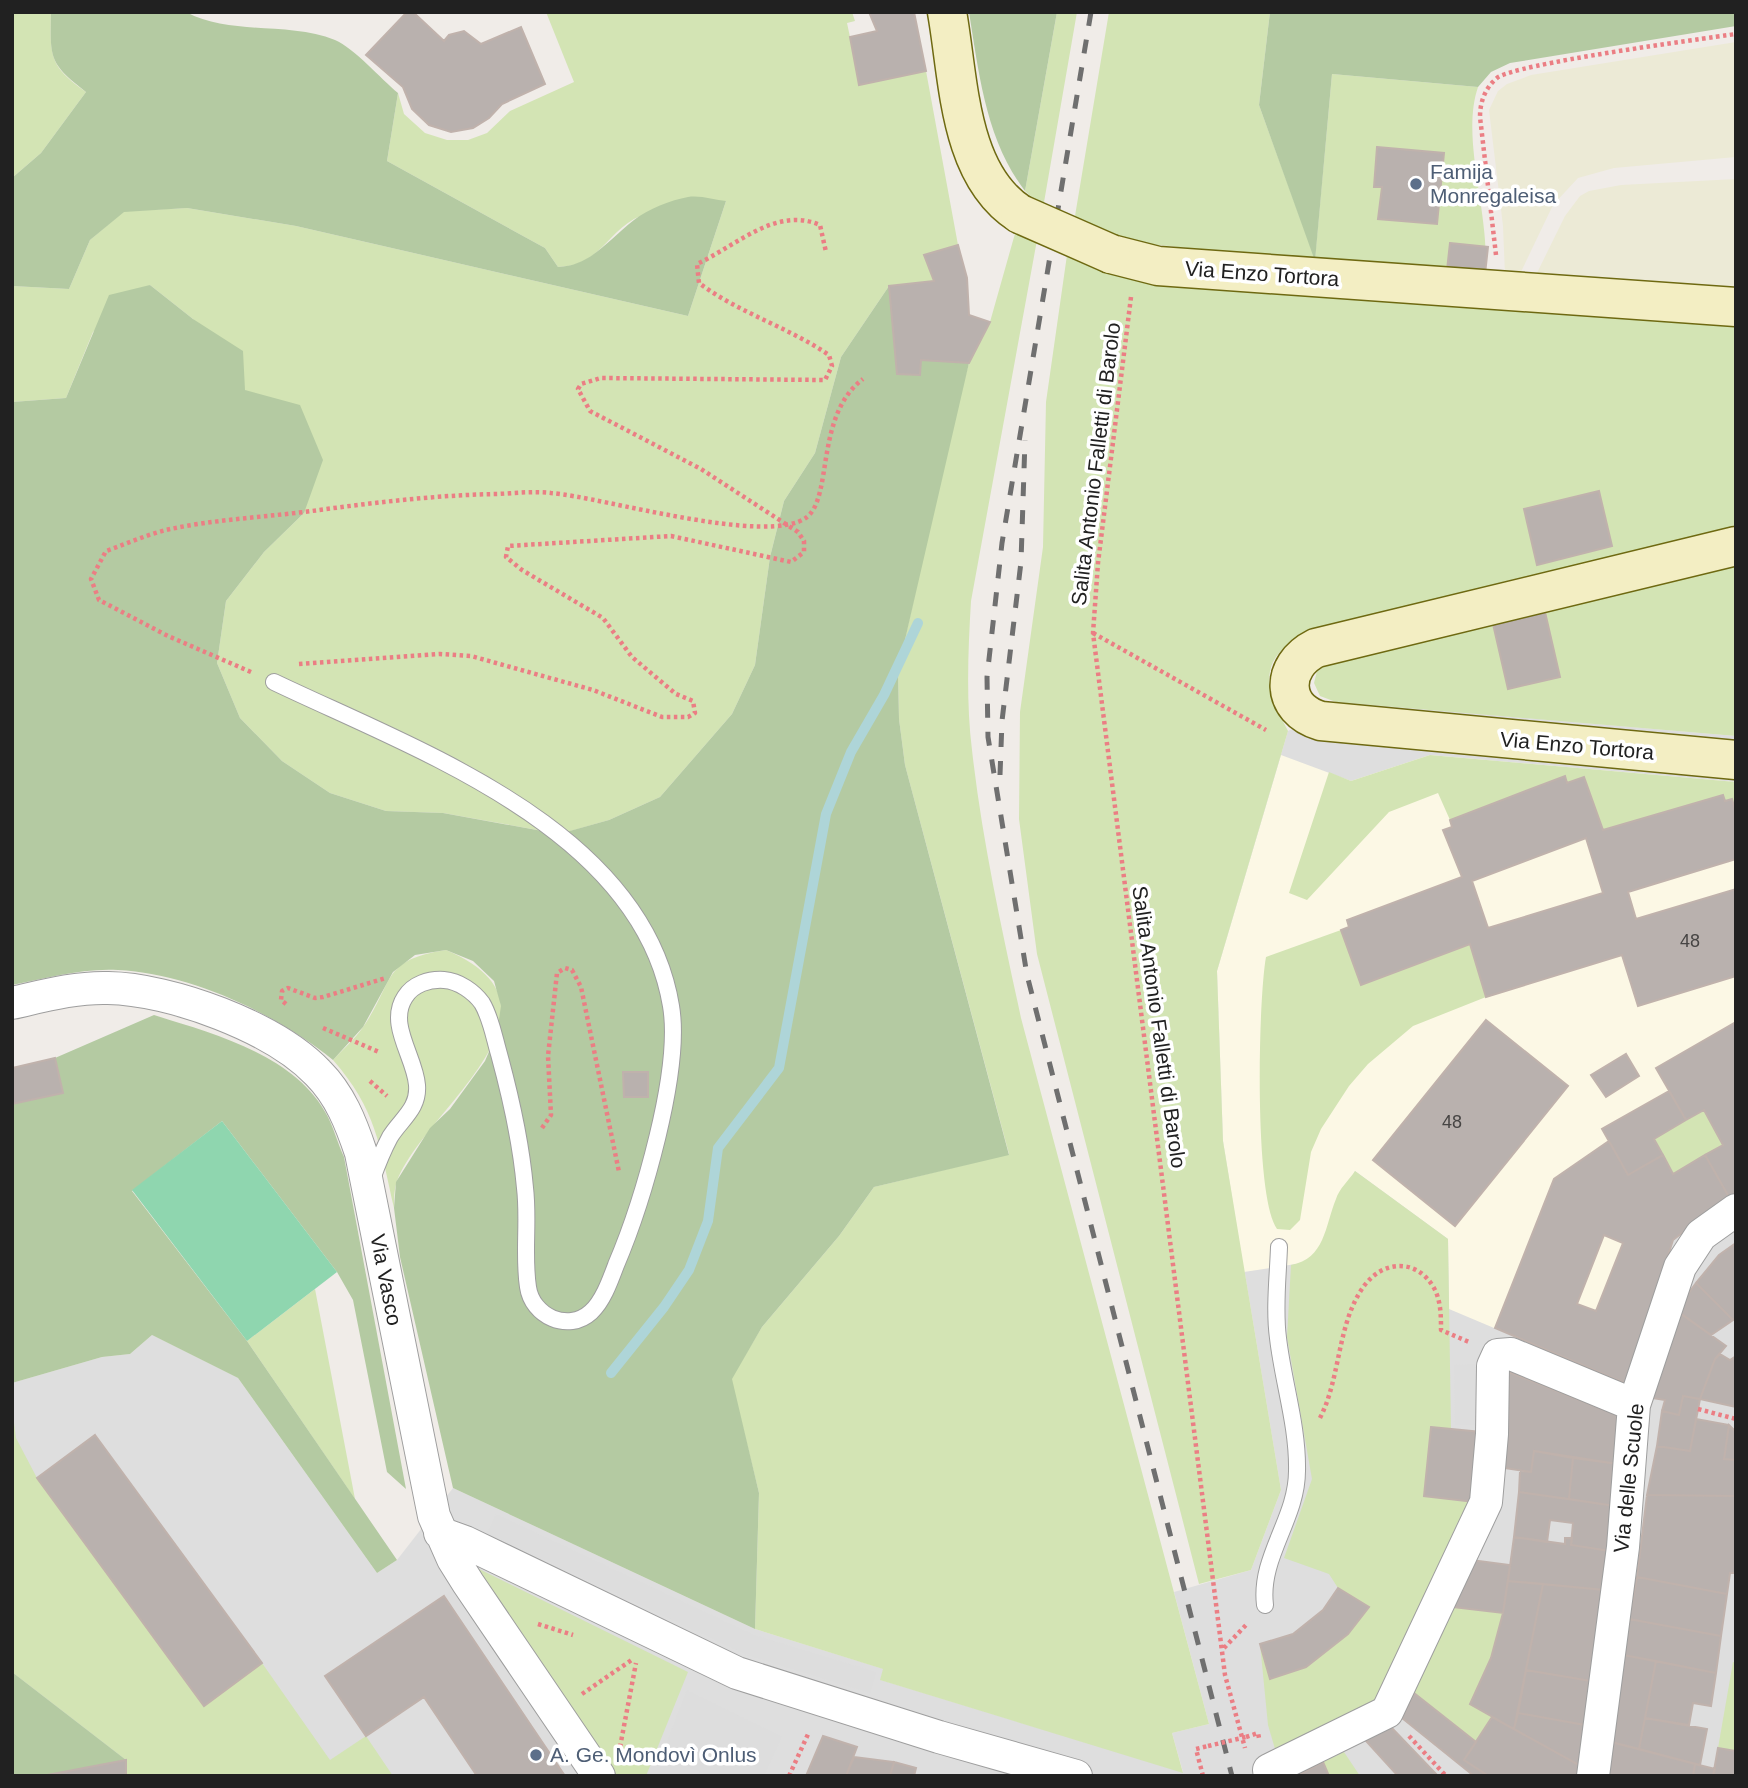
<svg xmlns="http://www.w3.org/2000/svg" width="1748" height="1788" viewBox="0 0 1748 1788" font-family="Helvetica,sans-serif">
<rect width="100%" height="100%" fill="#f0ece8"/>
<path fill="#dedede" d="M1352,703L1736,736V1776H42L125,1760L12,1672V1383L102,1357L130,1354L152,1335L238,1378L377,1573L397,1560L453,1488L755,1629L884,1669L881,1680L1183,1772L1172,1733L1209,1724L1174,1592L1251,1570L1281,1490L1223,1141L1217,971L1288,731Z"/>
<path fill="#fcf8e5" d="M1281,755L1351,781L1430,755L1736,782V1193L1673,1240L1627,1384L1449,1309L1448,1239L1355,1171L1318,1252L1302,1263L1244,1272L1223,1141L1217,971Z"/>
<path fill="#ecead6" d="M1736,42V157L1614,168L1578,178L1553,205L1519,276L1505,275L1503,226L1489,110L1498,91L1507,84L1531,75Z
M1736,179V291L1535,277L1565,216L1580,196L1589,191L1621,185Z"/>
<path fill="#d3e4b4" d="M12,12H51C50,56 49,66 86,92L41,153L12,178Z
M546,12H852L855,21L847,23L860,84L926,71L958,245L924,255L934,281L889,286L841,357L815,453L784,501L770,557L755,665L732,714L660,797L609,820L560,834L443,813L386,811L330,793L282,761L240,718L217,663L226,601L264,552L304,513L245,390L193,319L150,285L93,332L66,398L12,402V286L69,289L90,240L124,211L187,208L296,226L688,316L726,201C706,205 649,211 634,219C605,236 598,266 558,267L545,248L387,161L398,93L404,114L425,133L447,140H468L487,133L510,111L574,82Z
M1057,12H1077L1043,208L1025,191Z
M1109,12H1270L1259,105L1315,259L1332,74L1478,87C1460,140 1491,215 1485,274L1315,261L1129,242L1074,222Z
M1016,230L1037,240L971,601C968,651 966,701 972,750C982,840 1002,930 1021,1018L1209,1724L1172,1733L1183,1773L880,1680L883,1669L755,1629L759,1493L731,1379L762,1327L839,1236L874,1187L1009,1154L905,765L899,719L898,670L956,410L969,363L990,322Z
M1067,255L1165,283L1299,295L1736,325V527L1499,583L1304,635C1255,660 1266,690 1288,731L1217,971L1223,1141L1281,1490L1251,1570L1199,1584L1037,954L1019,819L1020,712L1043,547L1046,402Z
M1736,565V736L1336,702L1320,696L1314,683L1318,667Z
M1430,755L1736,782V813L1732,799L1725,801L1722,795L1603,830L1583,777L1567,783L1564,777L1450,820L1438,793L1389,812L1307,900L1289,893L1329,772L1351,781Z
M1341,930L1361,984L1470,944L1486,997L1413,1026L1368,1064L1349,1086L1321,1129L1311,1152L1300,1220L1290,1230L1277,1229C1254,1198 1258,1001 1266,957Z
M446,950C584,1008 424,1110 397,1181C394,1189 394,1200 394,1208C380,1146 376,1109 333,1060C343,1049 355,1039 363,1027C395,982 380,960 446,950Z
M1704,1110L1723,1145L1673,1174L1654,1139Z
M1355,1171L1448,1239L1451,1429L1431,1427L1424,1496L1474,1502L1465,1525L1458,1522L1379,1698L1275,1749L1268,1725L1260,1644L1270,1679C1317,1664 1339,1646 1369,1607L1338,1588L1329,1574L1284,1558L1312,1479L1287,1337L1291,1265C1325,1259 1325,1226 1336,1199C1339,1189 1349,1180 1355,1171Z
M315,1289L355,1499L247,1341Z
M12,1407L16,1438L37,1478L204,1705L262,1663L330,1760L366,1736L393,1776H126V1760L12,1672Z
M471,1565L688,1672L646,1776H615Z
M1452,1607L1503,1613L1491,1658L1471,1704L1492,1717L1476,1742L1414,1693Z
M1733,1662L1736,1663V1751L1718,1748Z
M1344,1752L1360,1776H1329L1323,1762Z"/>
<path fill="#b4caa2" d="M51,12H186C231,36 288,21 335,40C354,48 381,79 398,93L387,161L545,248L558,267C591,266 609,239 634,220C648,209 671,200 688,197C700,195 715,200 726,201L688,316L296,226L187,208L124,212L90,240L69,289L12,286V178L41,153L86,92C49,63 50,59 51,12Z
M969,12H1057L1025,191C986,140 979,74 969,12Z
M1270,12H1736V26L1510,63L1491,72L1478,87L1332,74L1315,261L1259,105Z
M150,285L193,319L243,351L245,390L300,405L323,460L304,513L264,552L226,601L217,663L240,718L282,761L330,793L386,811L443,813L559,834L609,820L660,797L732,714L755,665L770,557L784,501L815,453L841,357L889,286L897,374H920L921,360L969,363L898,670L899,719L905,765L1009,1155L874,1187L839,1236L762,1327L732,1379L759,1493L755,1629L453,1488L400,1257L394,1208L396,1182L430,1128L450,1109L485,1061L497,1033L501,1006L494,981L473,961L446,950L415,955L393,972L363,1027L333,1060C276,1014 193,974 118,970C82,968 47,978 12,985V402L66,398L109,295Z
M154,1015C214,1034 297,1055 328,1117C334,1129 338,1144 344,1157L406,1489L387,1472L353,1300L337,1272L222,1121L132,1191L247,1341L397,1560L377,1573L238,1378L152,1335L130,1354L102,1357L12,1383V1104L62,1093L55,1058Z
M12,1672L126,1760L42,1776H12Z"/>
<path fill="#8fd6af" d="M222,1121L337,1272L247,1341L132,1190Z"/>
<path fill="#ddd" d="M1475,1364L1476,1425H1455L1454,1365Z
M496,1514L754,1635L876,1672L870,1693L747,1655L487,1533Z
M462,1583L592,1776H567L445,1595Z
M687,1690L782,1737L764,1776H708L662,1754Z"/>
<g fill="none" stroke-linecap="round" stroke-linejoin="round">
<path stroke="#aed5d8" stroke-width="10" d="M611,1373L664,1307L689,1270L708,1221L718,1148L779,1068L826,814L851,752L884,695L918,623"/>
</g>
<path fill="#b9b1ae" stroke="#c0b2ac" stroke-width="2" fill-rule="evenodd" d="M407,12H413L444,41L449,35L464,31L481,44L521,27L545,84L502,104L489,118L473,128L451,132L429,125L412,109L403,87L366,55Z
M869,12H914L926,71L859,85L850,37L877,31Z
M1377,147L1444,153L1437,224L1378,219L1382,187H1374Z
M1450,243L1488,247L1485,274L1447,270Z
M958,245L967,278L969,315L990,322L969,363L921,360L920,375L897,374L889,286L934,281L924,255Z
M1599,491L1612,546L1537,565L1524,509Z
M1545,612L1560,677L1508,689L1493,624Z
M1565,776L1567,783L1584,777L1603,830L1723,795L1725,801L1732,799L1736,813V859L1628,892L1636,919L1736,889V976L1638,1006L1622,955L1486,997L1470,944L1361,985L1341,930L1349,927L1347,920L1462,877L1443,830L1452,827L1450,820ZM1586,838L1603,893L1488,928L1472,881Z
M1486,1020L1568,1086L1455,1226L1373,1160Z
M1736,1022V1193L1729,1197L1705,1155L1723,1145L1704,1110L1686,1120L1656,1068Z
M1626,1054L1639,1076L1606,1097L1591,1075Z
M55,1058L63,1093L12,1104V1068Z
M623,1072H648V1097H624Z
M1669,1091L1686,1120L1654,1139L1663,1155L1628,1175L1602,1129Z
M1609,1141L1628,1175L1663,1155L1673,1174L1705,1155L1729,1197L1673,1240L1627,1384L1495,1328L1554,1179ZM1604,1235L1623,1243L1596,1311L1577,1304Z
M1736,1243V1319L1733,1320L1696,1283L1719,1255Z
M1696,1283L1733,1320L1711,1335L1676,1310Z
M1681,1314L1726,1346L1715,1359L1700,1399L1683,1396L1679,1415L1662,1411L1665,1400L1652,1398Z
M1720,1354L1730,1360L1736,1356V1407L1700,1399L1715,1359Z
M1509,1372L1621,1417L1618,1464L1534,1451L1531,1472L1504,1468Z
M1683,1396L1700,1399L1690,1451L1657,1446L1662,1411L1679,1415Z
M1696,1419L1729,1425L1724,1459L1736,1460V1496L1647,1495L1657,1446L1690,1451Z
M1729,1425L1736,1432V1460L1724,1459Z
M1431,1427L1481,1432L1474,1502L1424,1496Z
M95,1435L262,1663L204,1706L37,1478Z
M1534,1451L1573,1458L1569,1499L1519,1492L1520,1471L1531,1472Z
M1573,1458L1618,1464L1615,1506L1569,1499Z
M1519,1492L1615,1506L1610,1551L1571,1545L1573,1523L1550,1520L1547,1542L1514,1537Z
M1647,1495L1736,1496V1562L1735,1573H1730L1727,1594L1637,1577Z
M1514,1537L1565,1544V1538H1572L1571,1545L1610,1551L1604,1590L1508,1581Z
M1471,1560L1510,1565L1503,1613L1452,1607Z
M1637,1577L1727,1594L1721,1636L1629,1619Z
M1508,1581L1543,1584L1514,1729L1470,1704L1491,1658L1503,1613Z
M1543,1584L1604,1590L1591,1681L1526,1670Z
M1338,1588L1369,1607L1348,1634L1306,1667L1270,1679L1260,1644L1293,1634L1323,1610Z
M444,1596L565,1776H477L424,1697L366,1736L325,1676Z
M1629,1619L1721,1636L1716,1673L1623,1655Z
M1623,1655L1656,1661L1639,1749L1611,1742Z
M1656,1661L1716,1673L1711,1706L1693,1703L1689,1725L1645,1718Z
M1526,1670L1591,1681L1585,1725L1518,1713Z
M1414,1693L1476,1742L1464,1760L1487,1775L1474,1776L1402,1718Z
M1518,1713L1585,1725L1579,1765L1514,1729Z
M1492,1717L1579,1765L1577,1776H1488L1464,1760Z
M1645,1718L1707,1729L1700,1765L1639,1749Z
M1389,1725L1438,1776H1398L1366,1741Z
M823,1736L857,1747L846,1776H806Z
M1611,1742L1695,1764L1693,1776H1609Z
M1718,1748L1736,1751V1776H1713Z
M854,1757L894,1762L890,1776H846Z
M126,1760V1776H42Z
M894,1762L916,1768L914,1776H890Z
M1323,1762L1329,1776H1296Z
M1695,1764L1715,1769L1713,1776H1693Z"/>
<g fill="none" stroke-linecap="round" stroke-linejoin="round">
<defs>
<path id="lane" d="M274,682C416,750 642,829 671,1006C682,1071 642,1204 616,1265C610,1281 603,1301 591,1312C568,1333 532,1316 528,1287C523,1255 529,1221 525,1188C521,1142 511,1098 499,1054C494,1037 491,1018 482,1003C474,992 459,981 444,980C429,979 413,984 405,997C387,1024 415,1057 417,1085C419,1109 401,1119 390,1137C383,1150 377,1165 372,1179
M1265,1605C1259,1557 1297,1519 1297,1471C1298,1426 1283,1382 1278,1338C1274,1308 1278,1277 1279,1247"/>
<path id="street" d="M12,1003C43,996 76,987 108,988C171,989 274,1027 318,1073C340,1095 351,1123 361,1153L434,1516L453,1559L468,1583L599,1776
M440,1533L465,1542L737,1673L939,1737L1076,1776
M1269,1770L1387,1712L1486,1502L1492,1434L1493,1366L1498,1355L1511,1354L1634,1405
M1593,1776L1623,1547L1634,1405L1680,1267L1701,1235L1736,1210"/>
<path id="secondary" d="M947,12C959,79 958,174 1020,214
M1111,254L1158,266L1736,307
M1736,546L1316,648C1280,666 1280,709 1321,721L1736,760"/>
</defs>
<use href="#lane" stroke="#9e9e9e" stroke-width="18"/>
<use href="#street" stroke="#9e9e9e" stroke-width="34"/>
<use href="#secondary" stroke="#6e6911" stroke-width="41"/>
<path stroke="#eb7e84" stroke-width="4.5" stroke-dasharray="3.5 3.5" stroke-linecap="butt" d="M1496,255L1480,117C1480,102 1485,88 1497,78C1514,64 1700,39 1736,34
M1131,297L1098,563L1093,633L1225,1675L1245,1748
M1093,633L1266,730
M299,664L440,654L471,656L593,690L662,717H688L695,713L693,701L676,694L632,657L603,618L522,570L506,557L508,546L671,536L791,562L804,552V541L798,532L701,469L590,411L578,389L581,384L601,378L825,380L832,366L829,355C788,327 739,313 699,283L697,264C736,246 776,206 820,225L826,252
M251,672L168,636L99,600L91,579L106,551C126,544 146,535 166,530C214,519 270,517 319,510C379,502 438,495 498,494C516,493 534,491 551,493C602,497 769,547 807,517C833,496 815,415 863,379
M286,1004L281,1000L282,991L288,988L315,998L323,997L386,978
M323,1028L379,1052
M370,1081L387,1096
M542,1128L551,1115L548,1056L557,973L565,968L572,970L581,987L619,1172
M1698,1409L1736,1419
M1320,1418C1341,1377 1337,1323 1364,1286C1383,1260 1417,1258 1434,1288C1441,1301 1441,1316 1441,1330L1469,1342
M538,1624L573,1635
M1224,1648L1247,1624
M582,1694L633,1659
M1409,1736L1446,1776
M1246,1737L1258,1733L1259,1738
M620,1747L636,1663
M789,1776L809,1732
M1203,1776L1196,1749L1208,1746"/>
<use href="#lane" stroke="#fff" stroke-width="16"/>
<use href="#street" stroke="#fff" stroke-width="32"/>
<use href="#secondary" stroke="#f3eec3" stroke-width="38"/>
<path stroke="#6f6f6f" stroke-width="5" stroke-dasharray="14 14" stroke-linecap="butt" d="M1091,12L1002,543L987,677L988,737L1027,975L1232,1776
M1000,775L1002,721L1021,562L1025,440"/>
<defs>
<path id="secondary-bridge" d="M1020,214L1111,254"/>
</defs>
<use href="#secondary-bridge" stroke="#6e6911" stroke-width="41" stroke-linecap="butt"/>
<path stroke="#eb7e84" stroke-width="4.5" stroke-dasharray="3.5 3.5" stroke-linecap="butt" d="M1208,1746L1246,1737"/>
<use href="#secondary-bridge" stroke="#f3eec3" stroke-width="38"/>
</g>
<g fill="#5c6f8a" stroke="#fff" stroke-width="2.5">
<circle cx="1416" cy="184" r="7"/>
<circle cx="536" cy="1755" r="7"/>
</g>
<g text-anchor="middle" stroke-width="7" stroke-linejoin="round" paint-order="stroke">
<g font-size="18" fill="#474544">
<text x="1690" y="947">48</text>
<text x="1452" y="1128">48</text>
</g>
<g font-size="21" fill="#4e5e75" stroke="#fff" text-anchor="start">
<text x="1430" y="179">Famija<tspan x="1430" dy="24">Monregaleisa</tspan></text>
<text x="550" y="1762">A. Ge. Mondovì Onlus</text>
</g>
<g font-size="21" fill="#212121" stroke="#fff">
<text transform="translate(1262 274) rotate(4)" y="7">Via Enzo Tortora</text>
<text transform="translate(1096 464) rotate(-83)" y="7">Salita Antonio Falletti di Barolo</text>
<text transform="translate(1577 746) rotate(5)" y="7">Via Enzo Tortora</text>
<text transform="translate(1159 1027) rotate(82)" y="7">Salita Antonio Falletti di Barolo</text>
<text transform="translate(386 1280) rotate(79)" y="7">Via Vasco</text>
<text transform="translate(1629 1478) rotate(-84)" y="7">Via delle Scuole</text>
</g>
</g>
<rect width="1748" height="1788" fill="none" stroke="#212121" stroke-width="28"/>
</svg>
